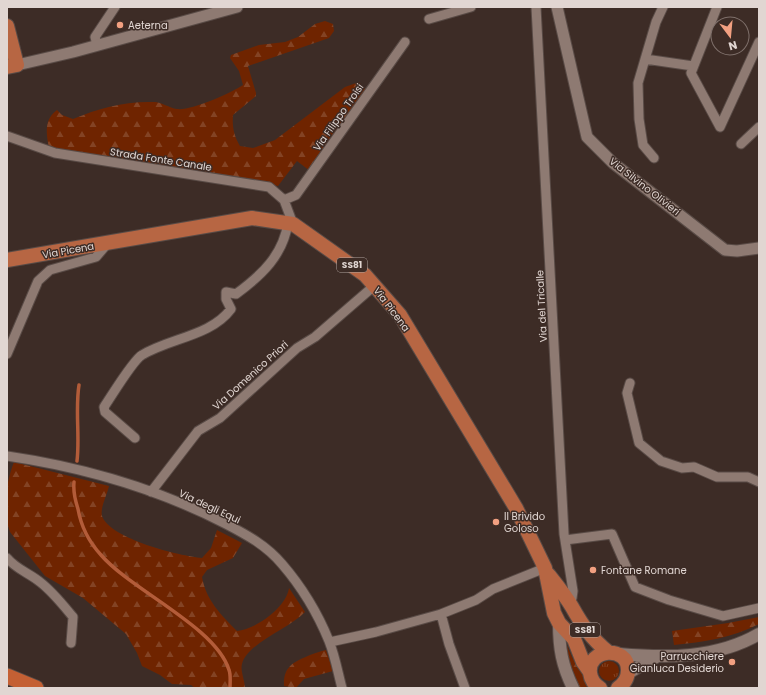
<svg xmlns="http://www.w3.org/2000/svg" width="766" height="695" viewBox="0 0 766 695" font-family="Poppins,sans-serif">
<defs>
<pattern id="grass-tufts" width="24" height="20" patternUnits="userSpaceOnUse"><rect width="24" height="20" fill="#6f2400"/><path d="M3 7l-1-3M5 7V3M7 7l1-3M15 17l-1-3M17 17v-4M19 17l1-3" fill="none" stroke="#834324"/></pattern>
<pattern id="forest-firs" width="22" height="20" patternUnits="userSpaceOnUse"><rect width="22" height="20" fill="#6f2400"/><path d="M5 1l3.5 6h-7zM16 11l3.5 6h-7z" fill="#834324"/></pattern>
</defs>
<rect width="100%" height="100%" fill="#3d2c26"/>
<path fill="url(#grass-tufts)" d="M599 671a10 10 0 1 1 20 0a10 10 0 1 1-20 0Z"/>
<path fill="url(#forest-firs)" d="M325,21L333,24L334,31L329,38L248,66L256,93V96L233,115C232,127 234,136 240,146L253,148L275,140L345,87L359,82L367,91L310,171L297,161L278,186L49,148C46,134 44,119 57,110L62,115L73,119C99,108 125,101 154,102C162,102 169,108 177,109C191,111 231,93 243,85L239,71L230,58L231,55L259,45L285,42L298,37L315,24Z
M14,462L109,486C107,495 100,508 102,516C110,539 180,556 202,558L211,548L217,530L242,543L233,558L207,570L202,577C206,600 221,615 237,631C256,629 286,608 289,588L305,612C289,629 247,643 242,664C240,670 245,681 245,688H195L191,685L172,684L160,675L142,666L137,653L126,634L83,598L45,576L10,532C2,511 6,482 14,462Z
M759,617V624C732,638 703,642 674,645L672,631L728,623Z
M565,641L572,657L591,688H576L566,662Z
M326,650L333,671L304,679L296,688L284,686C283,666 294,662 310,655C316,653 320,651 326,650Z"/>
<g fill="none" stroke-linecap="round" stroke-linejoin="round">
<path stroke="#b35c39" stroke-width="3.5" d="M77,461C80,436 75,410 79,385
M74,482C73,492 75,500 78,509C81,526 89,542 101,555C131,590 216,627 229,670C231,675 230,682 230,688"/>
<defs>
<path id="minor" d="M536,7L564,534L573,591L572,598L569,603
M717,7L691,73L720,127
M429,19L471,7
M97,45L95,37L115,7
M645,59L693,66
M720,127L759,42
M7,136L55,153L269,187L284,200L293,224
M741,144L759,127
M654,158L643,145L639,119L638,83L656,22L663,7
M284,200L296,195L405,42
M7,354L38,281L50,270L96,257L108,243
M630,383L627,393L639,443L661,461L682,468L694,467L717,477H748L759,482
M135,438L105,412L104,407C111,397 133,360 142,355C170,338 211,336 231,309L226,299V292L236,294C262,275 283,255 288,223
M7,456C82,467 158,489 226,524C247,535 266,545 282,564C301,586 318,614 329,641C335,656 338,673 342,688
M151,492L198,431L220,418L297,348L315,337L374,286
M565,540L612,534L635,587L669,600L723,616L759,608
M7,558C16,569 29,573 40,582C53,592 63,605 73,617L71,643
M441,614L449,644L465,688
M330,642L376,632L441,614L476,600L493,589L545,568"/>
<path id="tertiary" d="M557,7L587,137L613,163L725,250L737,251L759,248
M17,65L73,52L237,7"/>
<path id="secondary" d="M559,623C559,649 562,665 573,688
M619,654C666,658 716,659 759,634
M628,673L656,657"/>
<path id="primary" d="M7,26L17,65L7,67
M7,260L252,218L293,224L365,275L400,315L516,508L545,568L554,613L559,623L574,639L583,662L590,672
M548,574C556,584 565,595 572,607C582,625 591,638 608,652
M600,688C595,685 591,680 590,673C587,648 628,645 628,670C628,678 624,684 618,688"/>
<path id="trunk" d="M7,676L36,688"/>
</defs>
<use href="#minor" stroke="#594b46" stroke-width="11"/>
<use href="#tertiary" stroke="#594b46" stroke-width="13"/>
<use href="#secondary" stroke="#594b46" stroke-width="14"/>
<use href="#primary" stroke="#594b46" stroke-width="16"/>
<use href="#trunk" stroke="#594b46" stroke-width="17"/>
<use href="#minor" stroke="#8e7a72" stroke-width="9"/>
<use href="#tertiary" stroke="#8e7a72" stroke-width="11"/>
<use href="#secondary" stroke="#8e7a72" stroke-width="12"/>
<use href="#primary" stroke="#b76643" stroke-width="14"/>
<use href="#trunk" stroke="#c46034" stroke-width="15"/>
</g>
<g fill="#f2a081" stroke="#3d2c26" stroke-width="1.5">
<circle cx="120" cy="25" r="4"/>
<circle cx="496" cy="522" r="4"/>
<circle cx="593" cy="570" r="4"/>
<circle cx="732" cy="662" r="4"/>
</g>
<g text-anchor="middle" stroke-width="3" stroke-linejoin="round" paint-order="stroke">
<g fill="#3d2c26" stroke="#b0a39e" stroke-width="1">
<rect x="337" y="258" width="30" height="14" rx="3"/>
<rect x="570" y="623" width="30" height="14" rx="3"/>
</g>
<g font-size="9" font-weight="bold" fill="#e1d6d2">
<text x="352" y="268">SS81</text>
<text x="585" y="633">SS81</text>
</g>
<g font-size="10" fill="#e1d6d2" stroke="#3d2c26" text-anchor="start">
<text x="128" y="29">Aeterna</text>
<text x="504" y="520">Il Brivido<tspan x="504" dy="12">Goloso</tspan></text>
<text x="601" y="574">Fontane Romane</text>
<text x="724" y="660" text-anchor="end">Parrucchiere<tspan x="724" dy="12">Gianluca Desiderio</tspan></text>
</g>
<g font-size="10" fill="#e1d6d2" stroke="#3d2c26">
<text transform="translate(338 117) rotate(-55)" y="4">Via Filippo Troisi</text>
<text transform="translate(161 159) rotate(9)" y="4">Strada Fonte Canale</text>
<text transform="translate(645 186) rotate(38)" y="4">Via Silvino Olivieri</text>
<text transform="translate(68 250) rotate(-10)" y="4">Via Picena</text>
<text transform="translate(541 306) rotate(-93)" y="4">Via del Tricalle</text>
<text transform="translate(392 309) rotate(53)" y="4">Via Picena</text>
<text transform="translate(250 375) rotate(-42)" y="4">Via Domenico Priori</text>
<text transform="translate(210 506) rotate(25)" y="4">Via degli Equi</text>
</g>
</g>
<rect width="766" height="695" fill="none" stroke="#e1d6d2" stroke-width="16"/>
<g transform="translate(730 36) rotate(164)"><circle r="19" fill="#3d2c26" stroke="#7f706b"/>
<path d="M0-3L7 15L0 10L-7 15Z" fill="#f2a081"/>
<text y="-6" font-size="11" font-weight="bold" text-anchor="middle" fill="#e1d6d2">N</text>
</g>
</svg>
